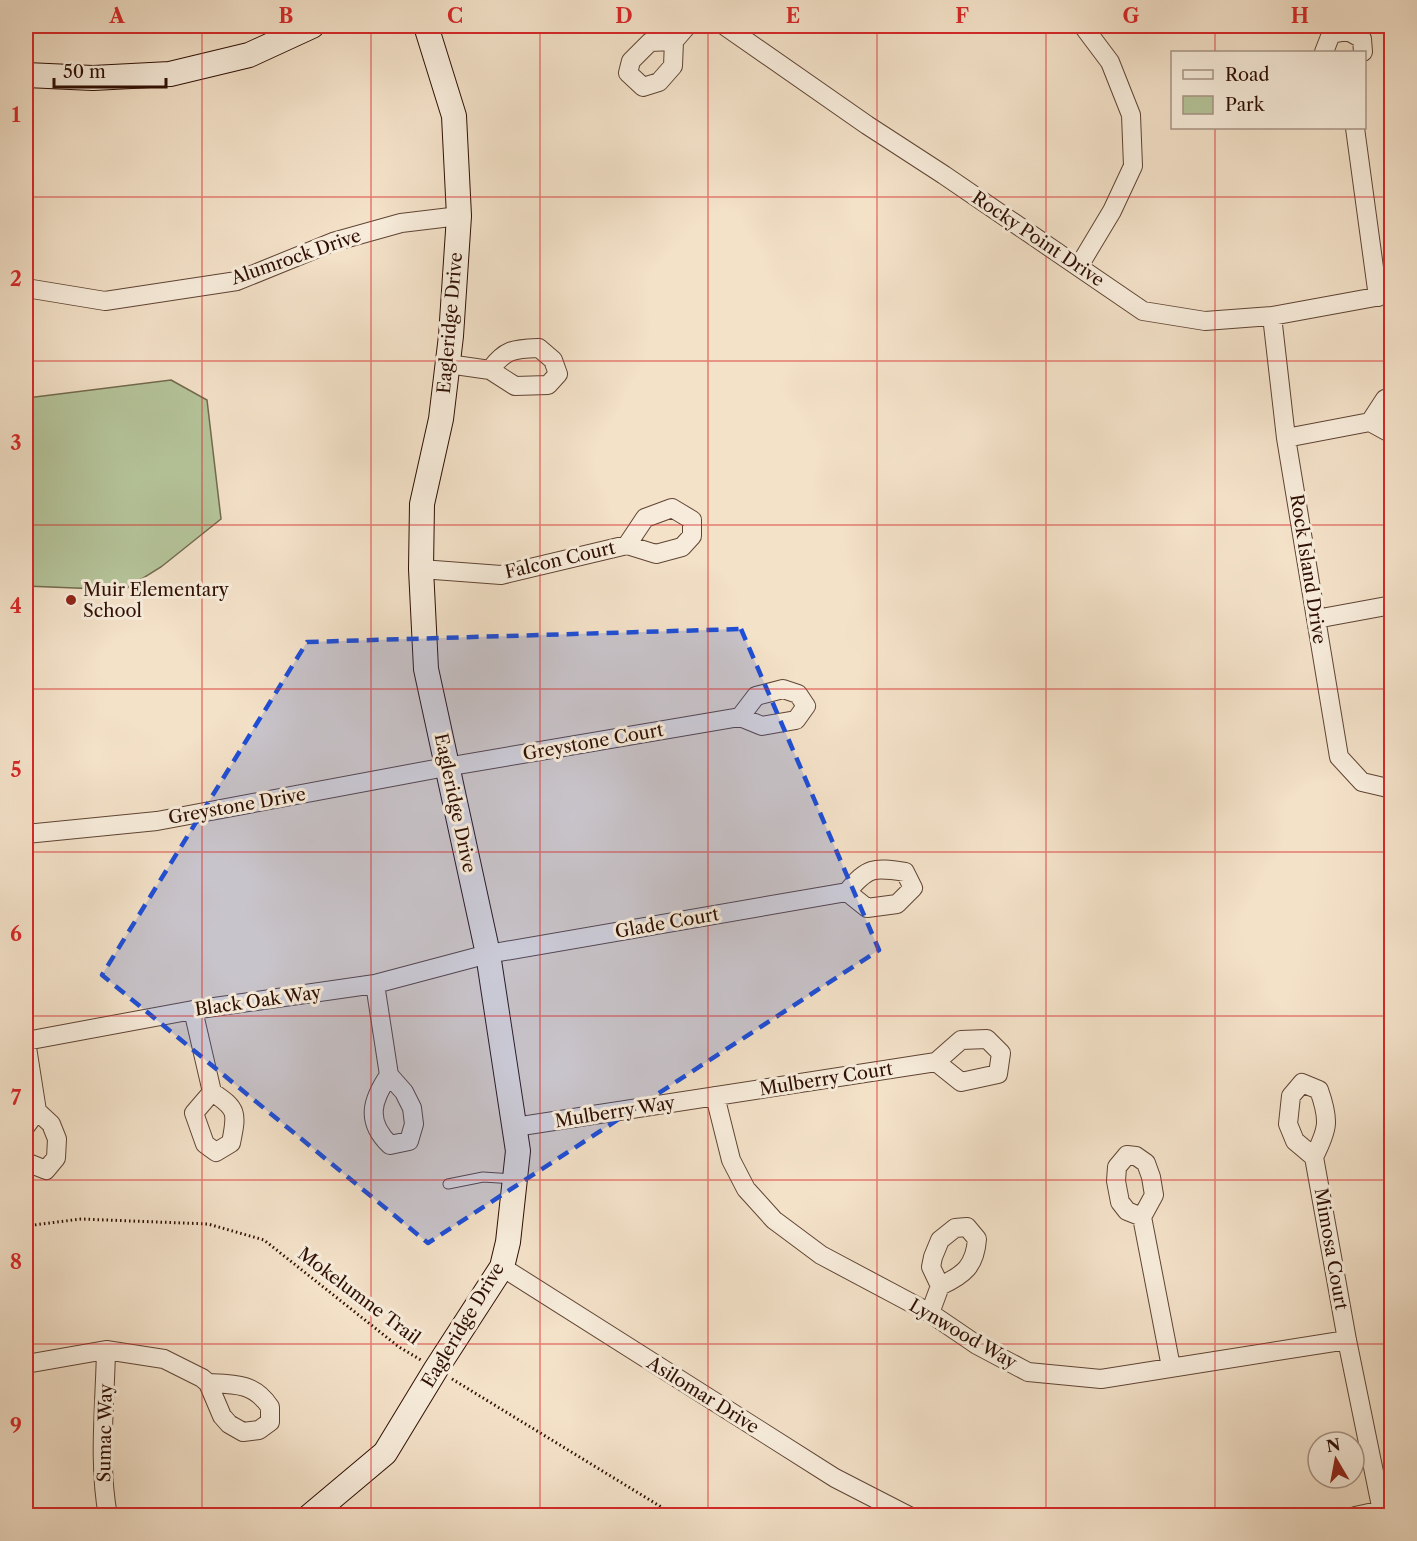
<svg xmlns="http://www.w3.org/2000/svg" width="1417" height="1541" viewBox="0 0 1417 1541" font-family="'Libre Caslon Text',serif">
<rect width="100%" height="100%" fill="#f3e1c8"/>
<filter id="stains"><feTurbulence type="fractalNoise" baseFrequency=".00333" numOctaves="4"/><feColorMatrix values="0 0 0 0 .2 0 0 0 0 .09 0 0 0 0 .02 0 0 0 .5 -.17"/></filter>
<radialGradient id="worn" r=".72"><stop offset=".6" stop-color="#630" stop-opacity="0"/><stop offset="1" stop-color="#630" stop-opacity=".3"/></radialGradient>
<path fill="#b5c49a" stroke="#726a4e" stroke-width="1.5" d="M171,380L207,400L221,519L161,567L124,590L26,586V397H35Z"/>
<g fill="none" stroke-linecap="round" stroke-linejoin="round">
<defs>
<path id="lane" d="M448,1184L483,1177L513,1179"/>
<path id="street" d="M725,26L867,125L944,175L1143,311L1205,321L1272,316L1392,294
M674,41L650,42L631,61L628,73L643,87L659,82L673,66L674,41L687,26
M1324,52L1331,34L1348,31L1362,39L1363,52
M1355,128L1378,297
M1079,266L1112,211L1133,166L1131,115L1110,62L1083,26
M26,288L105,301L237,281L333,242L401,223L459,216
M1272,316L1286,438L1339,757L1362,782L1392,789
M448,364L490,370L515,386L548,385L558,374L553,360L539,348C514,349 505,349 490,370
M1370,422L1385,399L1392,396
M1286,438L1370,422L1392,434
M421,569L501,575L627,545L656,554L682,547L692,536V520L672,508L645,518L627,545
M1316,619L1392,605
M26,834L157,821L446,767L740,717L762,726L796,720L806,706L798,694L783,689L756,696L740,717
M375,984L389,1075L404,1092L412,1108L414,1124L409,1141L390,1145C365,1121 372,1100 389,1075
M193,1010L212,1092C238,1109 237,1113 231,1143L216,1152L205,1144L194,1113L212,1092
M715,1096L731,1160L746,1189L774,1220L821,1255L930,1313L977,1345L1028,1372L1101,1379L1347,1340
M26,1126L37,1111
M515,1127L936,1062L961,1040L987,1039L1001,1053L998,1074L961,1082L936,1062
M1314,1157L1295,1141L1288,1124L1291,1096L1302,1083L1319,1090C1330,1121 1328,1129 1314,1157L1347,1340L1383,1516
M26,1162L46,1170L56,1158L57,1139L51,1124L37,1111L26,1041L193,1010L375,984L488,954L847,892C868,867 873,867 905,872L913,888L897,904L867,908L847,892
M1142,1217L1127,1211L1120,1202L1116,1181L1117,1167L1127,1155L1136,1156L1146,1163L1151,1177L1154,1195L1142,1217L1171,1367
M502,1267L835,1478L909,1516
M930,1313L940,1286C964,1275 975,1266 977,1239L967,1227L955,1228L940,1240L933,1257L931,1267L940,1286
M106,1350C105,1404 98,1463 108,1516
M26,1364L106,1350L164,1359L202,1378L208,1383L222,1416L229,1424L243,1432L259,1430L270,1422V1407C254,1383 235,1384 208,1383
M1355,1516L1392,1508"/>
<path id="secondary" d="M26,75L93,78L170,74L249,55L312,26
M310,1516L385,1453L436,1369L502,1267L508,1242L518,1151L488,954L426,669L421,569L422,504L441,419L451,336L459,216L454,116L426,26"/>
</defs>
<use href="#lane" stroke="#604434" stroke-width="11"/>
<use href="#street" stroke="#604434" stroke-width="20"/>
<use href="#secondary" stroke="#2f0f03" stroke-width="26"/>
<path stroke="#2f0f03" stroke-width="3" stroke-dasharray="1.5 3" stroke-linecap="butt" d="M26,1226L81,1219L208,1224L264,1240L399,1347L421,1360
M452,1379L676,1516"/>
<use href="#lane" stroke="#f7ecdb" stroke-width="9"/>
<use href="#street" stroke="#f7ecdb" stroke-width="18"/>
<use href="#secondary" stroke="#f7ecdb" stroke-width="24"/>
</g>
<path fill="#1d4ed8" fill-opacity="0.2" stroke="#1d4ed8" stroke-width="4.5" stroke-dasharray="12 8" stroke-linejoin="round" d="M741,629L879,950L428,1243L102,975L307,642Z"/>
<path fill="none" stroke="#d62828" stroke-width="1.5" stroke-opacity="0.55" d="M202,26V1516M371,26V1516M540,26V1516M708,26V1516M877,26V1516M1046,26V1516M1215,26V52M1215,128V1516M26,197H1392M26,361H1392M26,525H1392M26,689H1392M26,852H1392M26,1016H1392M26,1180H1392M26,1344H1392"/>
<circle fill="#8f2418" stroke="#f7ecdb" stroke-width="2" cx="71" cy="600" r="6"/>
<g text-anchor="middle" stroke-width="6" stroke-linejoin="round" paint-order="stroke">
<g font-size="18" fill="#2f0f03" stroke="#f7ecdb">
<text transform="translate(1038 239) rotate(34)" y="6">Rocky Point Drive</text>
<text transform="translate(296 257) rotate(-19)" y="6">Alumrock Drive</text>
<text transform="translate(450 323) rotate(-85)" y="6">Eagleridge Drive</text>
<text transform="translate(560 560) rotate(-13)" y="6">Falcon Court</text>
<text transform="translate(1308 569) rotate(81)" y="6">Rock Island Drive</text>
<text transform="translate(593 742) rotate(-10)" y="6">Greystone Court</text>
<text transform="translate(455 803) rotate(78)" y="6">Eagleridge Drive</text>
<text transform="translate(237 806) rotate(-10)" y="6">Greystone Drive</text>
<text transform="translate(667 923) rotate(-10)" y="6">Glade Court</text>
<text transform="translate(258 1001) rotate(-8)" y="6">Black Oak Way</text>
<text transform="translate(826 1079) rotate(-9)" y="6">Mulberry Court</text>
<text transform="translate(615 1112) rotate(-9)" y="6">Mulberry Way</text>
<text transform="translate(1331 1249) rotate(80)" y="6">Mimosa Court</text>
<text transform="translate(359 1296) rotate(37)" y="6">Mokelumne Trail</text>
<text transform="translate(463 1325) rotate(-59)" y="6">Eagleridge Drive</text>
<text transform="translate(963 1334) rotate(30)" y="6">Lynwood Way</text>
<text transform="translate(703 1395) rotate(32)" y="6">Asilomar Drive</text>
<text transform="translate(105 1433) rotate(-89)" y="6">Sumac Way</text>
</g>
<g font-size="18" fill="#2f0f03" stroke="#f7ecdb" text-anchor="start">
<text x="83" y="596">Muir Elementary<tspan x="83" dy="21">School</tspan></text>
</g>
</g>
<rect width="1417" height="1541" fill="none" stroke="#f3e1c8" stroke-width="66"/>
<rect x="1171" y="51" width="195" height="78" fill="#f7ecdb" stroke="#a79485" stroke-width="1.5"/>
<rect x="1183" y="70" width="30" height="9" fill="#f7ecdb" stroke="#a79485" stroke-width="1.5"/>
<text x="1225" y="81" font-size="18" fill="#2f0f03">Road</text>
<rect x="1183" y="96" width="30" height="18" fill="#b5c49a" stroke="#a79485" stroke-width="1.5"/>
<text x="1225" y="111" font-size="18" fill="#2f0f03">Park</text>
<g transform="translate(1336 1460) rotate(350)"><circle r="28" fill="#f7ecdb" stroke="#a79485" stroke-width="1.5"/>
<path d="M0-4.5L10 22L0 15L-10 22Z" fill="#8f2418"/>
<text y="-9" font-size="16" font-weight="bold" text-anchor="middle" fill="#2f0f03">N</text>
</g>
<path d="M54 78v9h112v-9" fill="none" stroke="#2f0f03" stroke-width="3"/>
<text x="63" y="78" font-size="18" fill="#2f0f03" stroke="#f7ecdb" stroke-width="4.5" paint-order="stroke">50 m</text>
<rect x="33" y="33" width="1351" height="1475" fill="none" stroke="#d62828" stroke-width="2"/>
<g font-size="20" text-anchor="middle" font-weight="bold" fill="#d62828">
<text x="117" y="23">A</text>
<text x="286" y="23">B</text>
<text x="455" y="23">C</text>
<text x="624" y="23">D</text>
<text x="793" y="23">E</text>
<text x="962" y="23">F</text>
<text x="1131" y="23">G</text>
<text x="1300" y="23">H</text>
<text x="16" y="122">1</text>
<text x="16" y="286">2</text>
<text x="16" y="450">3</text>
<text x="16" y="613">4</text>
<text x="16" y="777">5</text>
<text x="16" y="941">6</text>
<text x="16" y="1105">7</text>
<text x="16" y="1269">8</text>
<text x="16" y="1433">9</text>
</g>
<rect width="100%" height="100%" filter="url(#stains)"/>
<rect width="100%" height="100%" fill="url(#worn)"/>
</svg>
